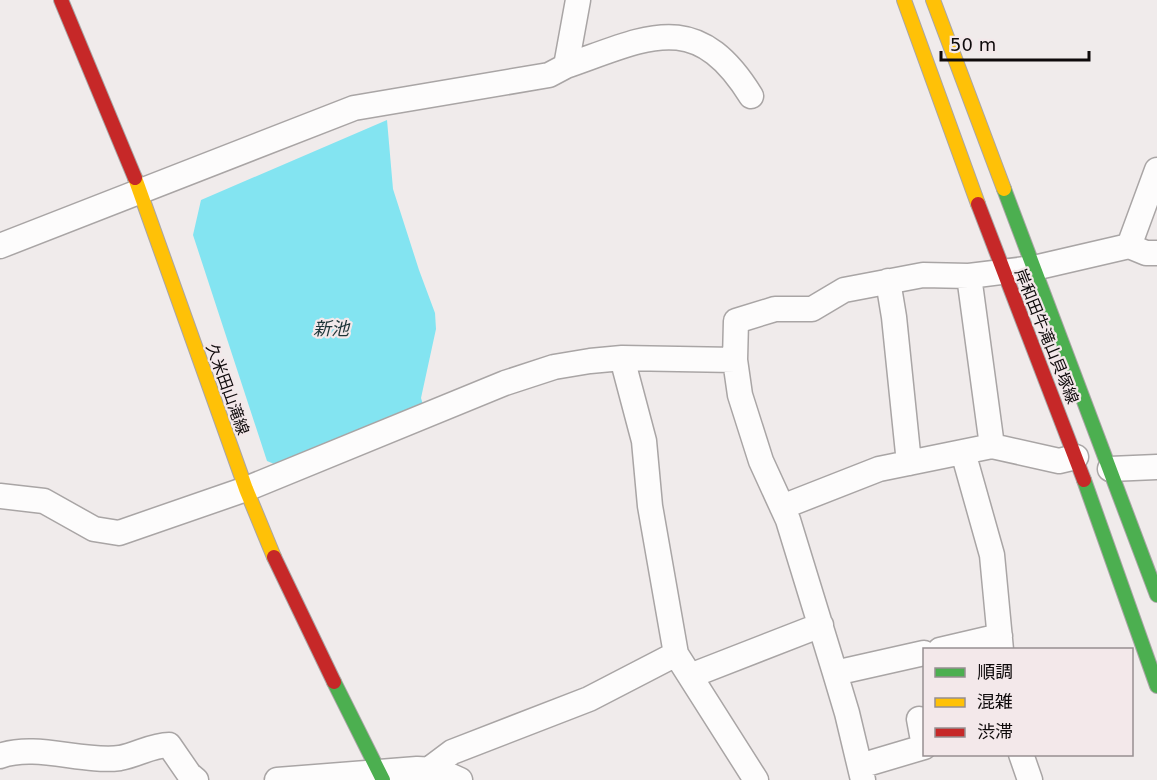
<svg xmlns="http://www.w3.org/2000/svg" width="1157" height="780" viewBox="0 0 1157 780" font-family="'DejaVu Sans','Noto Sans JP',sans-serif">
<rect width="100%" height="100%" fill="#f0ebeb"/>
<path fill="#83e4f1" d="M387,120L393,189L419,270L435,313L436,329L421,398L424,408L279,466L267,461L193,235L201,200Z"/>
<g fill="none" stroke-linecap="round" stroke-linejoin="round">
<defs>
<path id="street" d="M566,66C647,38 696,7 751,96
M0,246L354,108L549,75L566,66L578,0
M1129,246L1157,170
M969,276L992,446
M888,281L894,317L909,463
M622,358L644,441L650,506L676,654L756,780
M735,360L740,395L761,461L788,520L835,673L847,713L863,780
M963,452L992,555L1001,650
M1110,469L1157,467
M0,496L44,501L94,529L119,533L246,489L505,383L554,367L590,361L622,358L735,360L736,321L775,309H812L844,290L923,275L969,276L1034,268L1129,246L1146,253H1157
M782,507L879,469L992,446L1059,461L1076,457
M940,650L1000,636
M835,673L924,653
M690,676L821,625
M919,719L924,746
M1021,754L1030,780
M0,756C36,743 82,763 120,758C137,755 152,745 169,745L189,774L196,780
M860,766L924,747
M428,770L452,752L589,699L676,654
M277,780L417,769L438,770L460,780"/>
<path id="fast" d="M1004,189L1157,595
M1084,480L1157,686
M334,682L383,780"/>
<path id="slow" d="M904,0L978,204
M933,0L1004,189
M135,178L246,489L274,557"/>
<path id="jam" d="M61,0L135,178
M978,204L1084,480
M274,557L334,682"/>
</defs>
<use href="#street" stroke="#a9a5a5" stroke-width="27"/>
<use href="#fast" stroke="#a9a5a5" stroke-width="16"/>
<use href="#slow" stroke="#a9a5a5" stroke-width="16"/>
<use href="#jam" stroke="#a9a5a5" stroke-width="16"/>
<use href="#street" stroke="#fdfcfc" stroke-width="24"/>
<use href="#fast" stroke="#4caf50" stroke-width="14"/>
<use href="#slow" stroke="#ffc107" stroke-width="14"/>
<use href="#jam" stroke="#c62828" stroke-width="14"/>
</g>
<g text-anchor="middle" stroke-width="4.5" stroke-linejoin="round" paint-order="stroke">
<g font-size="16" fill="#0e0a0b" stroke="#f3e8ea">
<text transform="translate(1047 336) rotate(68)" y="6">岸和田牛滝山貝塚線</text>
<text transform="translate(228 389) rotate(70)" y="6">久米田山滝線</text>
</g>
<g font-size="18" font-style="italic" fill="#1d3538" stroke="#f3e8ea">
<text x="331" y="335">新池</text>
</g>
</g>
<rect x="923" y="648" width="210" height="108" fill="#f3e8ea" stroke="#978f91" stroke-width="1.5"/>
<rect x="935" y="668" width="30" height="9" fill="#4caf50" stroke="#978f91" stroke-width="1.5"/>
<text x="977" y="678" font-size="18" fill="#0e0a0b">順調</text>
<rect x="935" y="698" width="30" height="9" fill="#ffc107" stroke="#978f91" stroke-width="1.5"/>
<text x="977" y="708" font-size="18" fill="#0e0a0b">混雑</text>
<rect x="935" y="728" width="30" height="9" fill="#c62828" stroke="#978f91" stroke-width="1.5"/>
<text x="977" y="738" font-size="18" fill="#0e0a0b">渋滞</text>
<path d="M941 51v9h148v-9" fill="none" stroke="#0e0a0b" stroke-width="3"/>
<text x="950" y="51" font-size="18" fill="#0e0a0b" stroke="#f3e8ea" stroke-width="4.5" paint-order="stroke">50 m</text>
</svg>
